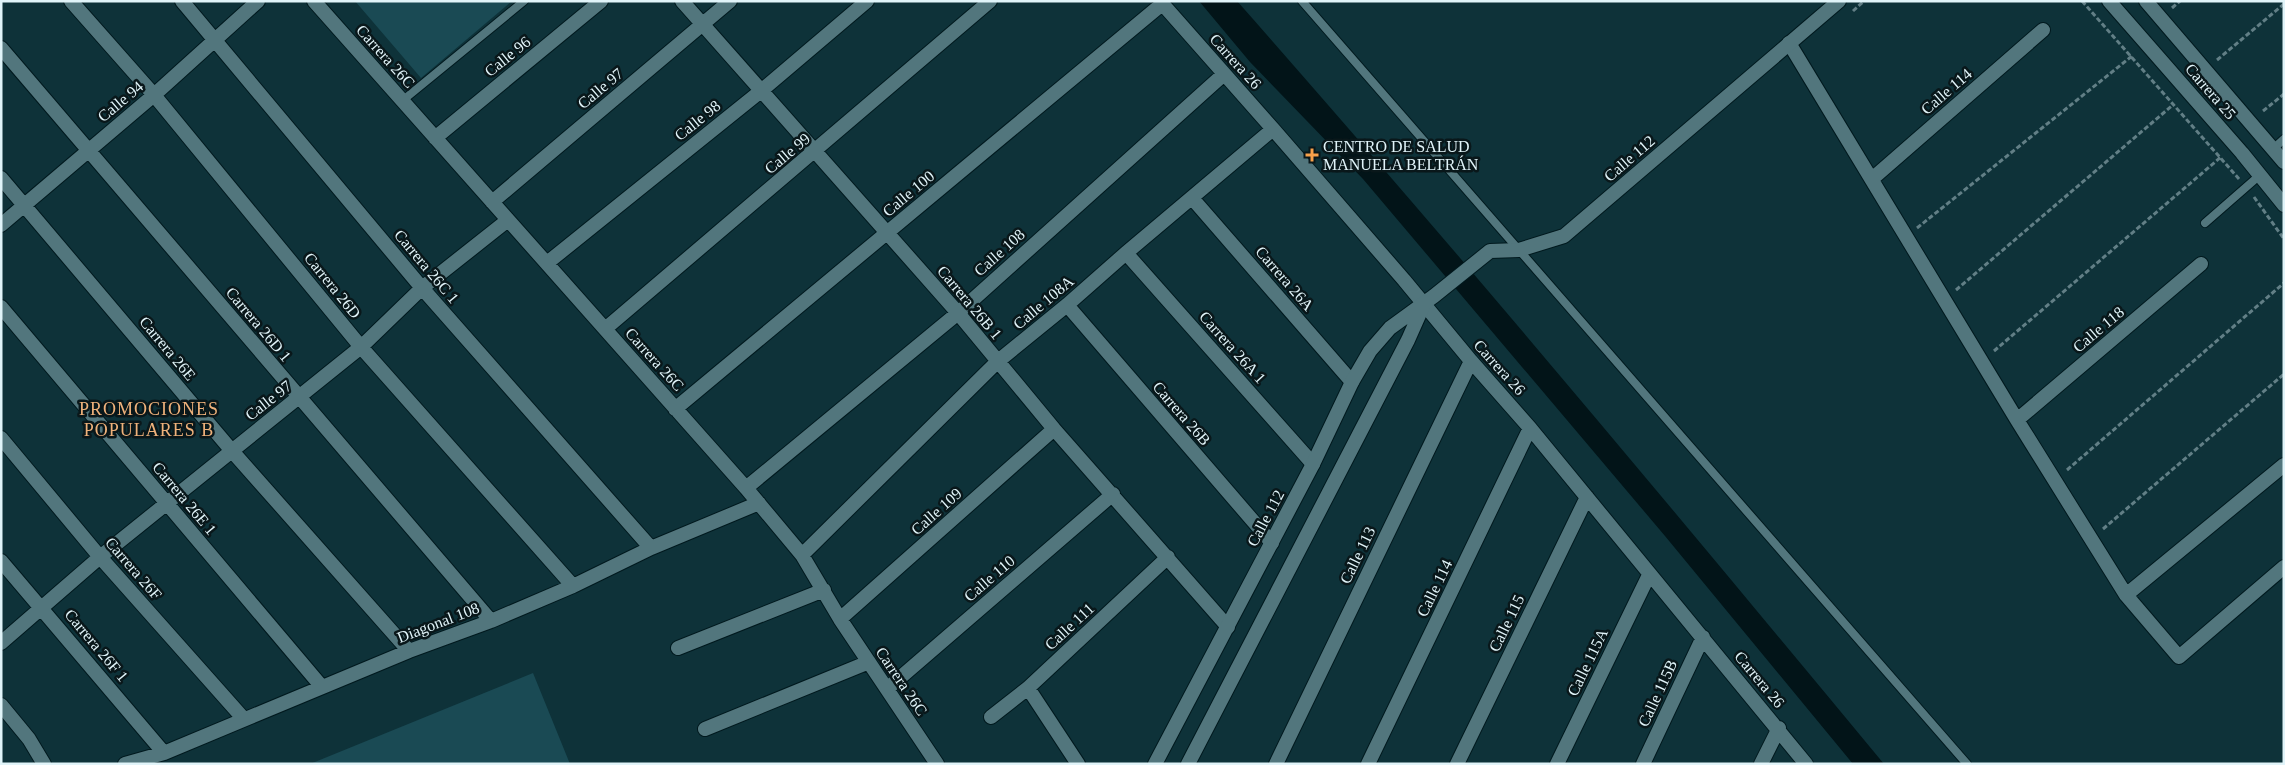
<svg xmlns="http://www.w3.org/2000/svg" width="2285" height="765" viewBox="0 0 2285 765" font-family="'Times New Roman',serif">
<rect width="100%" height="100%" fill="#0e3239"/>
<path fill="#1a4a54" d="M355,1H512L421,78Z
M533,673L570,764H310Z"/>
<path fill="#021418" d="M1199,1H1237C1458,251 1671,507 1884,764H1853L1665,536L1363,179L1250,62Z"/>
<g fill="none" stroke-linecap="round" stroke-linejoin="round">
<defs>
<path id="service" d="M1302,1L1967,764
M402,101L524,1
M2273,149L2284,139
M2205,223L2260,175"/>
<path id="minor" d="M71,1L154,95L361,347L573,586
M182,1L422,288L651,548
M314,1L746,488L802,555L840,619L937,764
M682,1L958,313L1054,429L1228,627
M1160,1L1273,129L1404,280L1471,361L1530,428L1806,764
M1789,43L2017,420L2126,595L2179,657L2284,567
M1,48L491,621
M435,138L601,1
M1,178L232,451L409,651
M1872,179L2043,30
M1192,198L1352,382
M492,202L730,1
M1,225L154,95L258,1
M1126,253L1313,464
M547,263L761,91L867,1
M1067,305L1272,543
M1,307L322,687
M605,329L990,1
M675,409L1162,4
M2017,420L2201,264
M1,438L100,557L243,718
M746,488L958,313L1224,74
M802,555L997,362L1067,305L1126,253L1273,129
M1,561L164,753
M2126,595L2284,465
M840,619L1054,429
M1,643L100,557L361,347L422,288L508,220
M678,648L824,590
M1028,688L1078,764
M887,689L1113,494
M1,705L29,739L44,764
M991,717L1028,688L1168,557
M705,729L869,662
M125,764L164,753L409,651L491,621L573,586L651,548L759,503
M1276,764L1471,361
M1368,764L1530,428
M1457,764L1587,497
M1557,764L1649,575
M1643,764L1703,637
M1761,764L1779,728"/>
<path id="tertiary" d="M1155,764L1313,464L1352,382L1370,351L1390,328L1434,296L1490,251L1519,250L1564,236L1839,1
M1188,764L1408,340L1424,304"/>
<path id="secondary" d="M2109,1L2242,153L2284,205
M2146,1L2284,162"/>
</defs>
<use href="#service" stroke="#00191e" stroke-width="10"/>
<use href="#minor" stroke="#00191e" stroke-width="16"/>
<use href="#tertiary" stroke="#00191e" stroke-width="16"/>
<use href="#secondary" stroke="#00191e" stroke-width="16"/>
<path stroke="#627f86" stroke-width="3" stroke-dasharray="5 2.5" stroke-linecap="butt" d="M2082,1L2239,179
M2172,8L2180,1
M1853,11L1864,1
M2217,60L2284,4
M2263,111L2284,94
M2254,197L2284,239
M1917,228L2132,56
M1956,290L2174,104
M1994,351L2221,157
M2067,470L2284,283
M2103,529L2284,374"/>
<use href="#service" stroke="#52767d" stroke-width="8"/>
<use href="#minor" stroke="#52767d" stroke-width="14"/>
<use href="#tertiary" stroke="#52767d" stroke-width="14"/>
<use href="#secondary" stroke="#52767d" stroke-width="14"/>
</g>
<path fill="#f8a14a" stroke="#09171a" stroke-width="2" d="M1309.5 147.5h5v5h5v5h-5v5h-5v-5h-5v-5h5z"/>
<g text-anchor="middle" stroke-width="5" stroke-linejoin="round" paint-order="stroke">
<g font-size="16" fill="#e1f4f9" stroke="#09171a">
<text transform="translate(386 56) rotate(48)" y="6">Carrera 26C</text>
<text transform="translate(507 56) rotate(-39)" y="6">Calle 96</text>
<text transform="translate(1236 61) rotate(48)" y="6">Carrera 26</text>
<text transform="translate(600 88) rotate(-40)" y="6">Calle 97</text>
<text transform="translate(1946 91) rotate(-41)" y="6">Calle 114</text>
<text transform="translate(2211 91) rotate(49)" y="6">Carrera 25</text>
<text transform="translate(120 101) rotate(-40)" y="6">Calle 94</text>
<text transform="translate(697 120) rotate(-39)" y="6">Calle 98</text>
<text transform="translate(787 153) rotate(-40)" y="6">Calle 99</text>
<text transform="translate(1629 158) rotate(-41)" y="6">Calle 112</text>
<text transform="translate(908 193) rotate(-40)" y="6">Calle 100</text>
<text transform="translate(999 252) rotate(-42)" y="6">Calle 108</text>
<text transform="translate(427 266) rotate(50)" y="6">Carrera 26C 1</text>
<text transform="translate(1285 278) rotate(49)" y="6">Carrera 26A</text>
<text transform="translate(333 285) rotate(51)" y="6">Carrera 26D</text>
<text transform="translate(970 302) rotate(50)" y="6">Carrera 26B 1</text>
<text transform="translate(1043 302) rotate(-40)" y="6">Calle 108A</text>
<text transform="translate(259 324) rotate(50)" y="6">Carrera 26D 1</text>
<text transform="translate(2098 329) rotate(-40)" y="6">Calle 118</text>
<text transform="translate(1233 347) rotate(48)" y="6">Carrera 26A 1</text>
<text transform="translate(168 348) rotate(50)" y="6">Carrera 26E</text>
<text transform="translate(655 359) rotate(48)" y="6">Carrera 26C</text>
<text transform="translate(1500 367) rotate(48)" y="6">Carrera 26</text>
<text transform="translate(268 400) rotate(-38)" y="6">Calle 97</text>
<text transform="translate(1182 413) rotate(49)" y="6">Carrera 26B</text>
<text transform="translate(185 498) rotate(50)" y="6">Carrera 26E 1</text>
<text transform="translate(936 511) rotate(-42)" y="6">Calle 109</text>
<text transform="translate(1265 518) rotate(-62)" y="6">Calle 112</text>
<text transform="translate(1357 555) rotate(-64)" y="6">Calle 113</text>
<text transform="translate(134 568) rotate(49)" y="6">Carrera 26F</text>
<text transform="translate(989 578) rotate(-41)" y="6">Calle 110</text>
<text transform="translate(1434 588) rotate(-64)" y="6">Calle 114</text>
<text transform="translate(438 622) rotate(-21)" y="6">Diagonal 108</text>
<text transform="translate(1506 623) rotate(-64)" y="6">Calle 115</text>
<text transform="translate(1069 626) rotate(-43)" y="6">Calle 111</text>
<text transform="translate(97 645) rotate(50)" y="6">Carrera 26F 1</text>
<text transform="translate(1587 662) rotate(-64)" y="6">Calle 115A</text>
<text transform="translate(1760 679) rotate(50)" y="6">Carrera 26</text>
<text transform="translate(902 681) rotate(56)" y="6">Carrera 26C</text>
<text transform="translate(1657 693) rotate(-65)" y="6">Calle 115B</text>
</g>
<g font-size="16" fill="#e1f4f9" stroke="#09171a" text-anchor="start">
<text x="1323" y="152">CENTRO DE SALUD<tspan x="1323" dy="18">MANUELA BELTRÁN</tspan></text>
</g>
<g font-size="18" letter-spacing="1" fill="#efb27b" stroke="#09171a">
<text x="149" y="415">PROMOCIONES<tspan x="149" dy="21">POPULARES B</tspan></text>
</g>
</g>
<rect width="2285" height="765" fill="none" stroke="#e1f4f9" stroke-width="5"/>
</svg>
